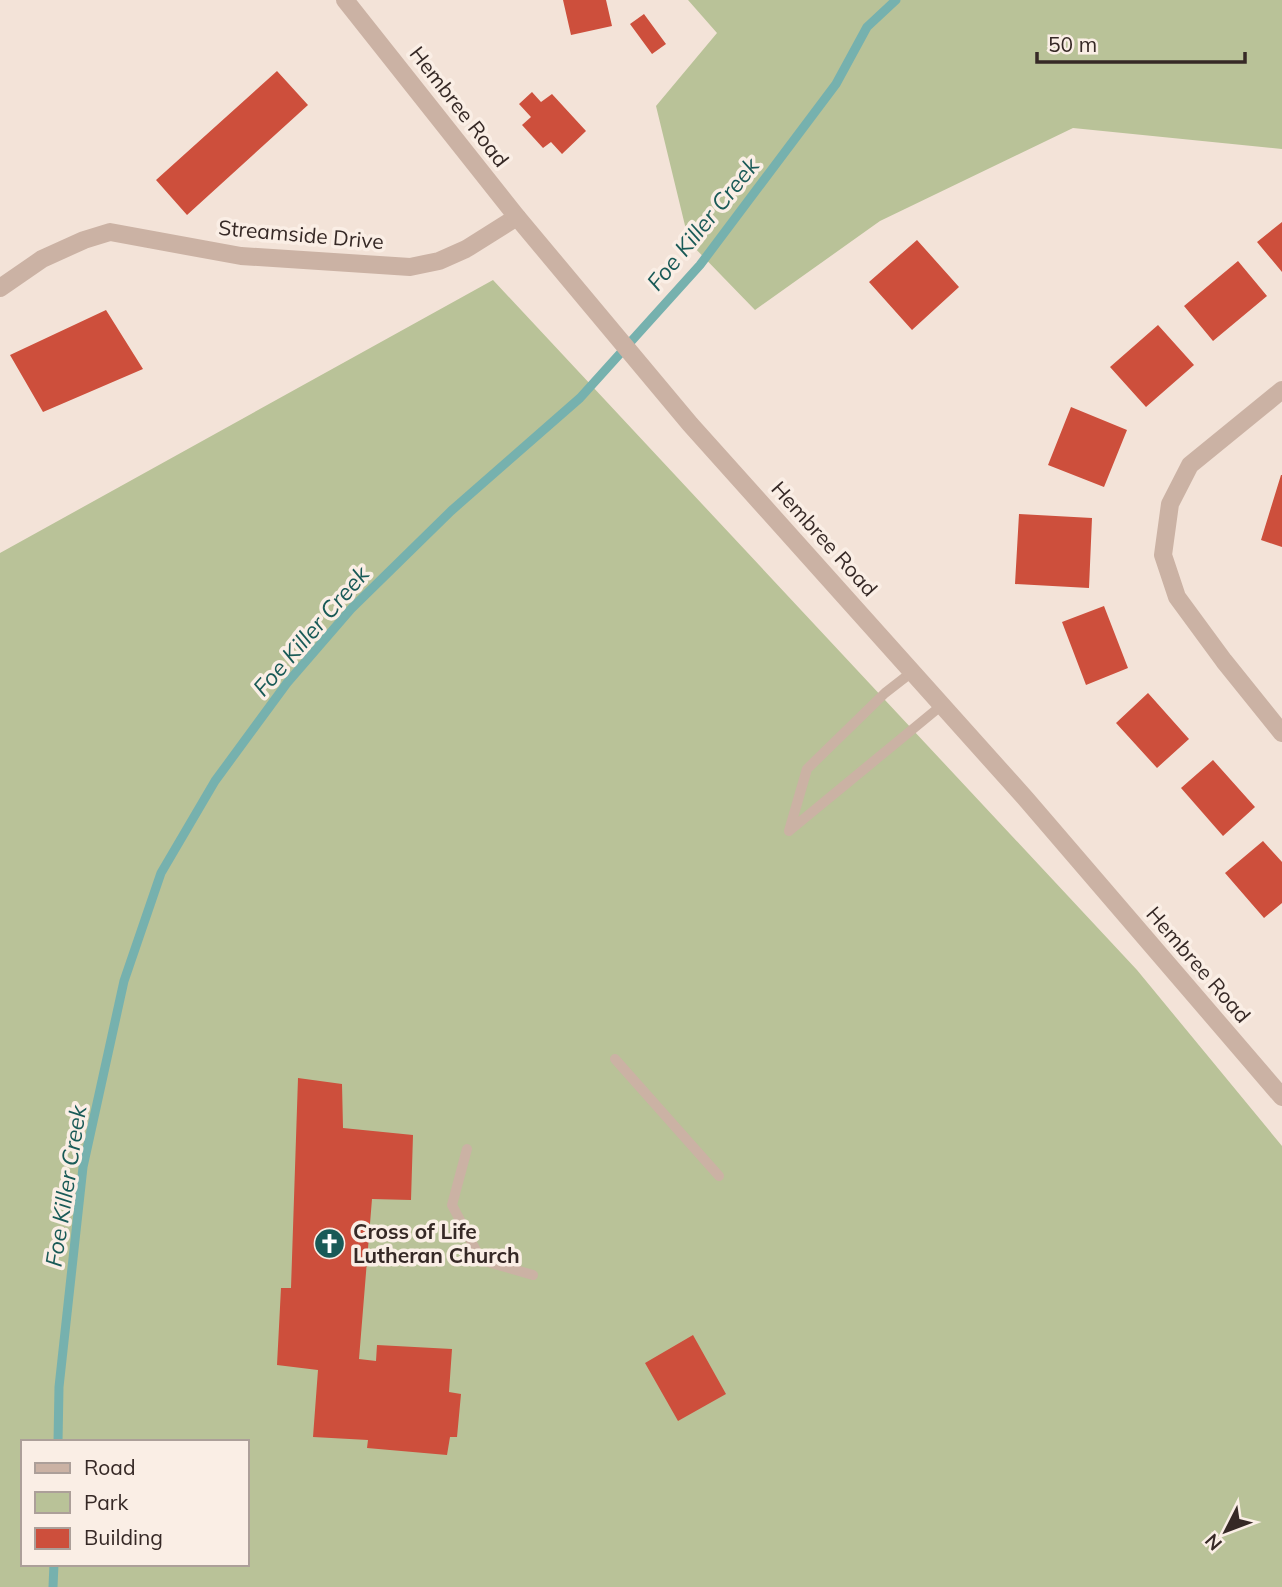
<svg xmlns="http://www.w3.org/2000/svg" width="1282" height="1587" viewBox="0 0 1282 1587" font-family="Mulish,sans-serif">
<rect width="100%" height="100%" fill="#f3e3d8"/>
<path fill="#b9c298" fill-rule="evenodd" d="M688,0H1282V149L1073,128L880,221L755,310L689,242L656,106L717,33Z
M493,280L1137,970L1282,1146V1587H0V553ZM23,1442H247V1564H23Z"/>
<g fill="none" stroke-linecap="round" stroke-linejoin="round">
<path stroke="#76b1ae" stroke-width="9" d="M58,1442L59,1387L83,1167L124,981L161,873L215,781L287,683L351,609L451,511L580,398L700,265L836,84L867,27L896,0
M53,1587L54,1564"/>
</g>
<path fill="#cd4f3c" d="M563,0H606L612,26L571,35Z
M644,14L666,44L652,54L630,24Z
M277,71L308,105L187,215L156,180Z
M532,92L541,102L552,94L586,131L562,154L551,142L543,148L522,125L531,117L519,104Z
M1282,222V272L1257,242Z
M917,240L959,287L912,330L869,282Z
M1238,261L1267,296L1213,341L1184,306Z
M106,310L143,369L43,412L10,355Z
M1158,325L1194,365L1146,407L1110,367Z
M1071,407L1127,430L1104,487L1048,465Z
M1281,475H1282V547L1261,540Z
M1019,514L1092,518L1089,588L1015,584Z
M1104,606L1128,668L1086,685L1062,622Z
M1148,693L1189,739L1157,768L1116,723Z
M1213,760L1255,807L1223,836L1181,788Z
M1263,841L1282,862V903L1264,918L1225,873Z
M298,1078L342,1084L343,1128L413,1135L411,1200L372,1199L359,1359L376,1361L377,1345L452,1349L449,1392L461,1394L457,1437H450L447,1455L367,1448L368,1440L313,1437L318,1370L277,1365L281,1288H291Z
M693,1335L726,1394L678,1421L645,1363Z"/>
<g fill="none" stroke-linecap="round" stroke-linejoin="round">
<path stroke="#cbb2a4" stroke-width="10" d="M789,831L807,769L885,693L912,672
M789,831L942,705
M615,1059L719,1176
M467,1149L452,1205L481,1260L533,1275"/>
<path stroke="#cbb2a4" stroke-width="18" d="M0,288L42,259L84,240L110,232L241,256L410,267L439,261L466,249L517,217
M1282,390L1190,465L1170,504L1163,555L1177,597L1224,661L1282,733"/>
<path stroke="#cbb2a4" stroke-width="18" d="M345,0L517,217L690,424L1026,799L1282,1097"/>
</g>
<defs>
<symbol id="church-disc" viewBox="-11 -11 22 22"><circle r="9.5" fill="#195a57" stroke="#faeee5"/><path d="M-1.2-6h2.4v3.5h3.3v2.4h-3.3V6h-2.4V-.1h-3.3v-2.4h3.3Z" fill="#fff"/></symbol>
</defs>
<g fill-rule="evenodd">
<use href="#church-disc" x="312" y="1226" width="35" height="35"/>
</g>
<g text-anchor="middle" stroke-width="7" stroke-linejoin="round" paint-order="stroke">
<g font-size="21" fill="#362926" stroke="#faeee5">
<text transform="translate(459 107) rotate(52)" y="7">Hembree Road</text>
<text transform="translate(301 235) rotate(5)" y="7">Streamside Drive</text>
<text transform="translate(824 539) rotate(48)" y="7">Hembree Road</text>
<text transform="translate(1198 965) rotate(49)" y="7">Hembree Road</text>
</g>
<g font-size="21" font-weight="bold" fill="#362926" stroke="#faeee5" text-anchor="start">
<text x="353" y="1239">Cross of Life<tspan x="353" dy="24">Lutheran Church</tspan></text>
</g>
<g font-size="23" font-style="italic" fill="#195a57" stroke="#faeee5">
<text transform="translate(703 224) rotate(-51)" y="8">Foe Killer Creek</text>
<text transform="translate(311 631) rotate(-49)" y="8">Foe Killer Creek</text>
<text transform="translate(66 1186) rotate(-81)" y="8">Foe Killer Creek</text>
</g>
</g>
<rect x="21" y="1440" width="228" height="126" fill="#faeee5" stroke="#ac9f99" stroke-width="2"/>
<rect x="35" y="1463" width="35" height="10" fill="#cbb2a4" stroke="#ac9f99" stroke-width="2"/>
<text x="84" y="1475" font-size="21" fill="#362926">Road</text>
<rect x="35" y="1492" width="35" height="21" fill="#b9c298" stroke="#ac9f99" stroke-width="2"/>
<text x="84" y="1510" font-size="21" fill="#362926">Park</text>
<rect x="35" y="1528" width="35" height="21" fill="#cd4f3c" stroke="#ac9f99" stroke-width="2"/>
<text x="84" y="1545" font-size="21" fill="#362926">Building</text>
<g transform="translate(1226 1531) rotate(228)" stroke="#faeee5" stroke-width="5" paint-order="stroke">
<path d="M0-5L12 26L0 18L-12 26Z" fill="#362926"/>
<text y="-10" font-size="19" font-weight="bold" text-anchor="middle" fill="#362926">N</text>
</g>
<path d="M1037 52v10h208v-10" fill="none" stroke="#362926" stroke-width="3.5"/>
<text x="1048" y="52" font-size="21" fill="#362926" stroke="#faeee5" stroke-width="5" paint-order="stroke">50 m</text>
</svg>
